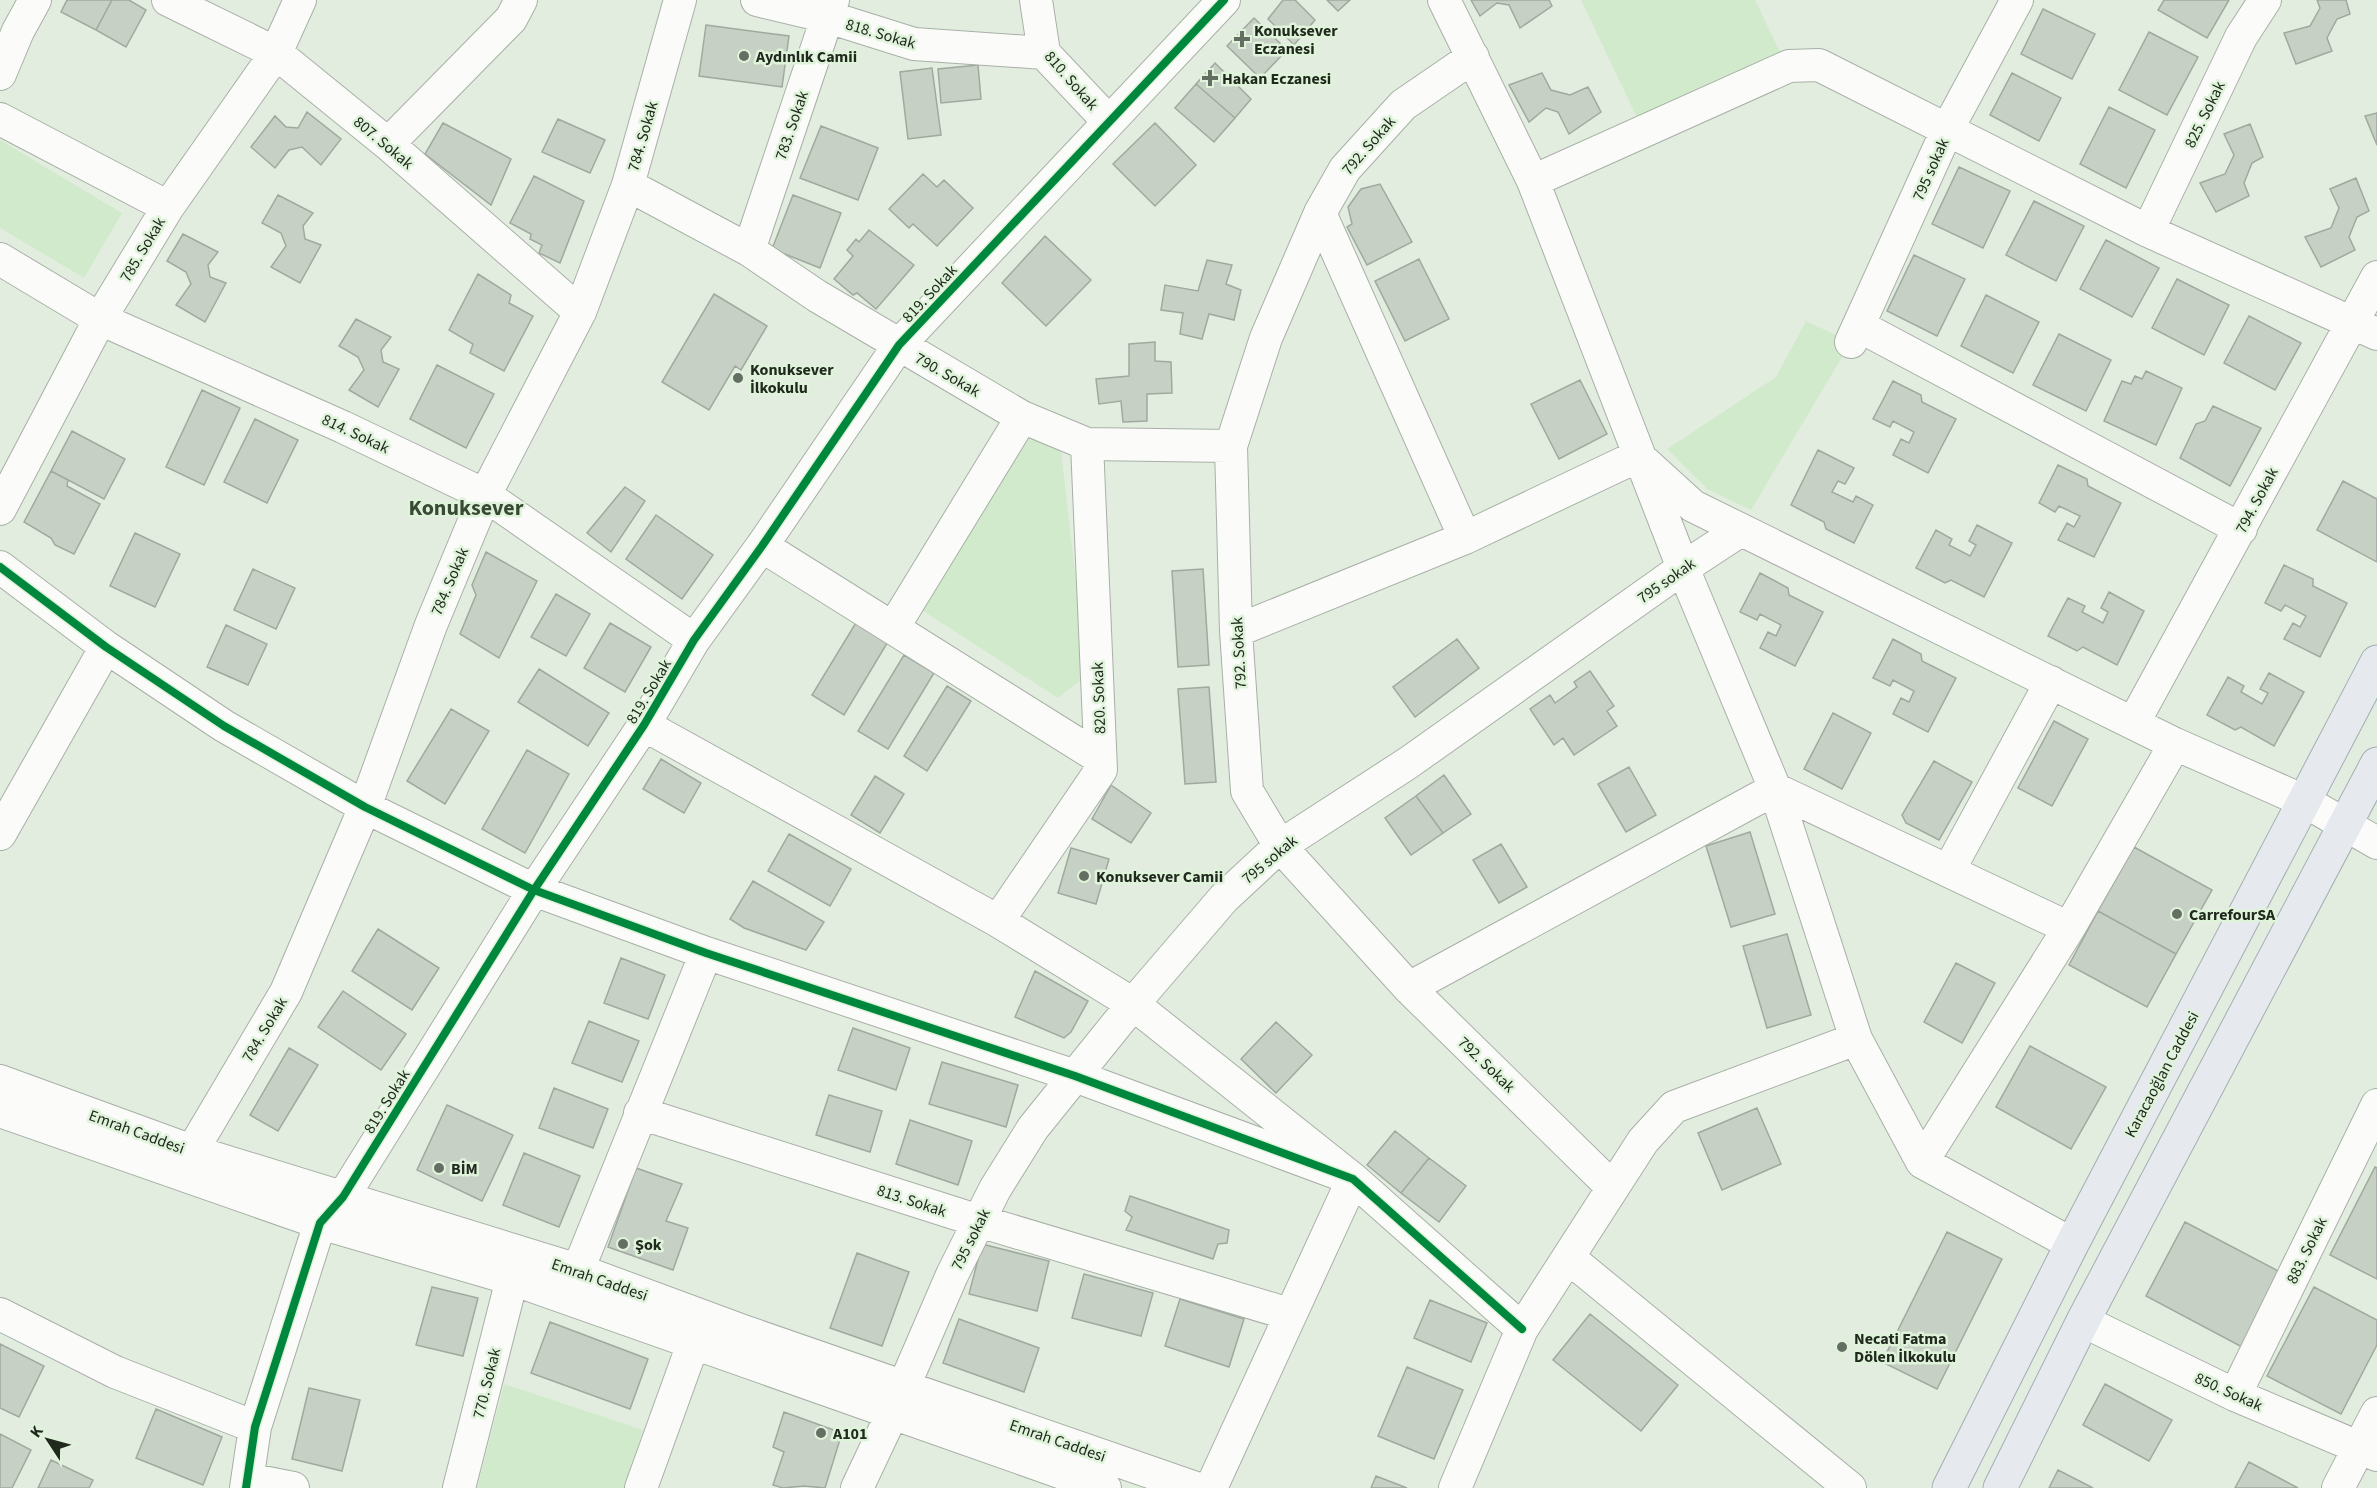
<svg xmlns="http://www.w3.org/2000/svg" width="2377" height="1488" viewBox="0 0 2377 1488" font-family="'Source Sans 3',sans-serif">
<rect width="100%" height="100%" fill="#e2ede0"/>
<path fill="#d1eacb" d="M1581,0H1755L1781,54L1639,122Z
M0,140L122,213L84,278L0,228Z
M1806,321L1851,342L1751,510L1707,489L1667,449L1776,377Z
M1032,434L1061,451L1087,675L1058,698L920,609Z
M504,1384L643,1430L624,1488H477Z"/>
<path fill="#c7d0c5" stroke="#a0a99e" stroke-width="1.5" d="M67,0H112L96,30L61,12Z
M112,0H129L146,10L126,47L96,30Z
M1283,0H1295L1315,20L1294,45L1268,19Z
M1327,0H1350L1338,11Z
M1471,0H1549L1552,6L1520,28L1509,5L1497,3L1480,16Z
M2164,0H2229L2207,38L2158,10Z
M2317,0H2346L2350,14L2337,19L2327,38L2332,51L2296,64L2284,33L2310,26L2320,8Z
M2043,9L2095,34L2072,79L2021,54Z
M1254,18L1287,50L1260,78L1227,46Z
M706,25L789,36L782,87L699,76Z
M2149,32L2198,57L2167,115L2119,90Z
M1215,63L1251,99L1235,118L1196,84Z
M978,65L981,99L941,103L938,69Z
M932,68L941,135L908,139L900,72Z
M1542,73L1551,90L1570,95L1588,87L1601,112L1569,134L1558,112L1546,108L1529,122L1509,85Z
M2012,73L2061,98L2039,141L1990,115Z
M1196,84L1235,118L1214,142L1175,108Z
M2109,107L2155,130L2126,188L2080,164Z
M307,112L341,139L321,165L302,147L289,150L275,168L251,147L275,116L286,127L298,128Z
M2377,113V145L2365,116Z
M558,119L605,140L590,173L542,152Z
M443,123L511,159L491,205L425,154Z
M1155,123L1196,165L1155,206L1113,164Z
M2250,124L2263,157L2252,163L2244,183L2249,196L2216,212L2200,183L2225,174L2234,155L2224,134Z
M821,126L878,148L858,200L800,178Z
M1959,167L2010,191L1983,248L1932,224Z
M923,174L937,187L944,180L973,208L937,246L913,224L909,228L889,209Z
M534,176L584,201L560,263L539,253L542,245L530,239L531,234L510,223Z
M2356,178L2369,211L2357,217L2349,237L2355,250L2321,267L2305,237L2331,228L2339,208L2330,189Z
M1380,184L1412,242L1367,265L1347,227L1352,224L1348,207L1361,189Z
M278,195L313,213L303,226L305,239L321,245L300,283L271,267L286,246L281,233L262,223Z
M793,195L841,213L820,268L772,249Z
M2034,201L2084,226L2056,281L2006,255Z
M869,230L914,265L876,309L857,293L853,295L834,279L853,256L847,250L856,239L859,242Z
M183,234L218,252L208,265L210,277L226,283L205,322L176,305L191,284L186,272L167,261Z
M1045,236L1091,280L1046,326L1002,283Z
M2106,240L2159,268L2132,317L2080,289Z
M1914,255L1965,279L1937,336L1887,311Z
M1419,259L1449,319L1405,341L1375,281Z
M1207,260L1232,265L1226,284L1241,290L1234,320L1209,314L1202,339L1180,334L1183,313L1161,310L1165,285L1198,291Z
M478,274L511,295L509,303L533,316L504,371L470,353L473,344L449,330Z
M2177,279L2229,305L2204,355L2152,328Z
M714,294L767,326L741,370L735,366L709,410L662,382Z
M1986,295L2039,322L2013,373L1961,346Z
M2249,316L2301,343L2275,390L2224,363Z
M356,319L391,337L381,350L383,362L399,369L378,407L349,390L364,370L358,357L339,346Z
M2059,334L2111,360L2086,411L2033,385Z
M1155,342V361L1171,362L1172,393L1147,394V421L1123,422L1121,401L1099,404L1096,379L1129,376V344Z
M437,365L494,394L466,448L410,419Z
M2146,371L2182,388L2156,445L2104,421L2122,381L2131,384L2135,376L2142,379Z
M1580,380L1607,434L1559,459L1531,404Z
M1893,381L1921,395L1922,402L1956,419L1928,473L1893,455L1901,439L1909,443L1914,432L1893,421L1890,427L1873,419Z
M202,390L240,408L204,485L166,467Z
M2213,406L2261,428L2230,486L2180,458L2196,424L2205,421Z
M255,419L298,440L267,503L224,482Z
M72,431L125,459L104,499L51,471Z
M1818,450L1854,468L1845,484L1838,481L1832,492L1853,502L1856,496L1873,505L1854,543L1826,529L1824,522L1791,505Z
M2058,465L2087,479L2088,486L2121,503L2094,557L2058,540L2067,523L2074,527L2080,516L2059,506L2055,512L2039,503Z
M51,471L68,480L67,486L100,504L74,554L55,545L51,538L24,522Z
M2343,481L2377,499V562L2317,530Z
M625,487L645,501L611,552L587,533Z
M656,515L713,555L682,599L626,559Z
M1977,525L2012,543L1984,597L1951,580L1945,583L1916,568L1936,530L1952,539L1949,545L1970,556L1976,545L1969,541Z
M135,533L180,554L155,607L110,586Z
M486,552L537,581L499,658L460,634L476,595L472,585Z
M2284,565L2313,579V586L2347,603L2320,657L2284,639L2293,623L2300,627L2306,616L2285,605L2281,611L2265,603Z
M253,569L295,588L276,629L234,610Z
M1203,569L1209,665L1178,667L1172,571Z
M1760,573L1788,588L1789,595L1823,612L1795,666L1760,648L1768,632L1776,636L1781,625L1760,614L1757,620L1740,612Z
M2109,592L2144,611L2117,665L2083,647L2077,651L2048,636L2068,598L2085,606L2082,612L2103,623L2108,612L2101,608Z
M556,594L590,614L566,656L531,637Z
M857,621L889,640L844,715L812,695Z
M610,623L651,647L625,692L584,668Z
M226,625L267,644L248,685L207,667Z
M1457,639L1479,668L1415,717L1393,687Z
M1893,639L1921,654L1922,661L1956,678L1928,732L1893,714L1901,698L1909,702L1914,691L1893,680L1890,686L1873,678Z
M904,655L934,673L888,749L858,731Z
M539,669L609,713L588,746L518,702Z
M1590,671L1614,706L1607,711L1617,726L1574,755L1563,738L1554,745L1530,709L1550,695L1555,703L1577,687L1574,682Z
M2269,673L2304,692L2274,746L2241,727L2235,730L2207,715L2228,677L2244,686L2241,692L2262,704L2268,693L2260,689Z
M947,686L971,701L927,771L904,756Z
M1209,687L1216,782L1185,784L1178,689Z
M451,709L489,731L445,804L407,781Z
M1833,713L1871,733L1842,789L1804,769Z
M2054,721L2088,739L2052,806L2018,788Z
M527,750L569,774L525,853L482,829Z
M661,759L701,783L684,813L643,789Z
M1934,761L1972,782L1939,840L1906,823L1902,815Z
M1629,767L1656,815L1626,832L1598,784Z
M1444,775L1471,814L1443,833L1416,796Z
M875,776L904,794L880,833L851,815Z
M1111,785L1151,813L1131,843L1092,819Z
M1416,796L1443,833L1411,855L1385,818Z
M1750,832L1775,914L1731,927L1706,846Z
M789,834L851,869L830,906L768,871Z
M1501,844L1527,887L1499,903L1473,860Z
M2134,847L2212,890L2176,954L2098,911Z
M1071,848L1109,859L1096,904L1058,893Z
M753,881L824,922L806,950L744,928L730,919Z
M2098,911L2176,954L2147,1007L2069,965Z
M378,929L439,968L412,1010L352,971Z
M1787,934L1811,1015L1767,1028L1743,946Z
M621,958L665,975L648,1019L604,1003Z
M1956,963L1995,983L1962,1043L1924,1022Z
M1035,971L1088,1001L1071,1032L1064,1038L1015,1017Z
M343,991L406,1034L381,1070L318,1027Z
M589,1021L639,1041L622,1082L572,1063Z
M1276,1022L1312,1055L1276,1093L1241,1059Z
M853,1028L910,1048L896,1090L838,1070Z
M2030,1046L2106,1087L2071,1149L1996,1107Z
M289,1048L318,1065L278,1131L250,1115Z
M942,1062L1018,1085L1006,1127L929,1104Z
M554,1088L608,1109L593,1148L539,1128Z
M829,1095L882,1111L870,1152L816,1135Z
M447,1105L513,1135L482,1201L417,1170Z
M1757,1108L1781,1164L1722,1190L1698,1133Z
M910,1120L972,1141L958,1185L896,1164Z
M1395,1131L1429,1158L1401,1193L1367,1165Z
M524,1153L580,1176L559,1227L503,1205Z
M1429,1158L1466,1186L1439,1222L1401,1193Z
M2375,1167L2377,1168V1279L2330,1255Z
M636,1168L682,1184L666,1221L688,1228L673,1270L608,1247Z
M1130,1196L1229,1230L1227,1243L1218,1244L1213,1259L1126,1230L1132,1217L1125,1211Z
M2185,1222L2282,1273L2242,1347L2146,1296Z
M1947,1232L2002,1259L1937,1389L1882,1362Z
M982,1244L1049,1261L1037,1311L969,1294Z
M857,1253L909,1272L882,1346L830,1328Z
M1084,1274L1153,1293L1141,1336L1072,1318Z
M432,1287L478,1298L463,1356L416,1345Z
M2314,1287L2377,1320V1345L2341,1414L2267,1376Z
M1180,1299L1244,1319L1229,1367L1165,1346Z
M1430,1300L1487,1323L1471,1362L1414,1338Z
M1590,1314L1678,1385L1641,1431L1553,1360Z
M959,1319L1039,1348L1024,1392L943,1363Z
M550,1322L648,1359L630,1409L531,1373Z
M0,1344L44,1366L19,1417L0,1408Z
M1407,1367L1463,1390L1434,1459L1378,1436Z
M2105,1384L2172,1420L2149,1461L2083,1425Z
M309,1388L360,1400L342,1471L292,1459Z
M156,1409L222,1437L203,1485L136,1458Z
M784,1412L842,1433L825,1488L804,1486L783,1488L773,1485L784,1452L773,1447Z
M0,1434L31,1450L12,1488H0Z
M51,1460L93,1480L89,1488H38Z
M2249,1462L2298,1488H2235Z
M2058,1470L2093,1488H2049Z
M1376,1476L1407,1488H1371Z"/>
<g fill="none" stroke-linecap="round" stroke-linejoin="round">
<defs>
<path id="minor" d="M168,0L276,53L388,144L580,312
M757,0L828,17L914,44L1044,53
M1036,0L1044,53L1109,122
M1444,0L1533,181L1683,568L1775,789L1856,1039L1922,1162L2072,1244
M1473,57L1403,105L1345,169L1320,213L1266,338L1231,446L1236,631L1247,791L1280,846L1409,988L1612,1187
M0,74L18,31L35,0
M0,119L168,207
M388,144L511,19L521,0
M1533,181L1789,66L1819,65L2148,231L2377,334
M628,185L749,250L817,296L1022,417L1087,444L1231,446
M1320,213L1465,538
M2148,231L2241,37L2265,0
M749,250L833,0
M0,259L100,319L343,427L485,495L694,640
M1859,326L2241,529
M1851,342L1948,128L2017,0
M0,509L100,319L168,207L276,53L300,0
M762,546L1100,758
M0,567L106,647L224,726L365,807L534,890L706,953L1075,1076L1353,1179L1522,1329
M893,628L1022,417
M1236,631L1465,538L1638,456L1693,506L2175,744L2304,801L2377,843
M2134,722L2377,277
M644,725L998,921L1133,1004L1353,1179L1211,1488
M0,834L106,647
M1949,870L2051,682
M998,921L1101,770L1087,444
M1409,988L1775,789L2069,928
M0,1081L192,1151L578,1270L743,1331L1196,1488
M0,1111L320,1223L512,1279L1105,1488
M640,1113L979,1221L1289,1314
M192,1151L286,992L365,807L431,625L485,495L580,312L628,185L680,0
M1922,1162L2069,928L2175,744
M1569,1258L1850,1488
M578,1270L706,953
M0,1314L115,1372L255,1427
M2083,1321L2235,1395L2377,1455
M904,1386L952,1275L995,1189L1033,1128L1133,1004L1224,898L1280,846L1408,763L1683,568L1741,530
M2235,1395L2377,1105
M248,1479L293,1488
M246,1488L255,1427L320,1223L343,1197L534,890L644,725L694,640L762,546L899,345L1224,0
M459,1488L512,1279
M641,1488L693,1344
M857,1488L892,1414
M1455,1488L1522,1329L1643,1141L1674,1107L1856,1039
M2338,1488L2377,1413"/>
<path id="major" d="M1949,1488L2072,1244L2377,662
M2000,1488L2083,1321L2377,764"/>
</defs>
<use href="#minor" stroke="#a8b0a6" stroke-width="34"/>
<use href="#major" stroke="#a3adb1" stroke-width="35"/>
<use href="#minor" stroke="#fbfcfa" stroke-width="32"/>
<use href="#major" stroke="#e6eaef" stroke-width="33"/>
<defs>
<path id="cycleway" d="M0,567L106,647L224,726L365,807L534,890L706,953L1075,1076L1353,1179L1522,1329
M246,1488L255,1427L320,1223L343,1197L534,890L644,725L694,640L762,546L899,345L1224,0"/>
</defs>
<use href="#cycleway" stroke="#dff3da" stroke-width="11"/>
<use href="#cycleway" stroke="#00873e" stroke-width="8"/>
</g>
<g fill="#656e63" stroke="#dff3da" stroke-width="2">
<path d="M1239 30h6v6h6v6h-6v6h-6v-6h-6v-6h6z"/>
<circle cx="744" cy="56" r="6"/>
<path d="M1207 69h6v6h6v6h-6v6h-6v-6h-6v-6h6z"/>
<circle cx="738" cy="378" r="6"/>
<circle cx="1084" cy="876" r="6"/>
<circle cx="2177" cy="914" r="6"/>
<circle cx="439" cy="1168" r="6"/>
<circle cx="623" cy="1244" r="6"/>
<circle cx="1842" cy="1347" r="6"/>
<circle cx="821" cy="1433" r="6"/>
</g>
<g text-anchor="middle" stroke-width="5" stroke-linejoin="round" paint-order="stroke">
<g font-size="16" font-weight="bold" fill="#21291f" stroke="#dff3da" text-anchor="start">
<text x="1254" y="36">Konuksever<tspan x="1254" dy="18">Eczanesi</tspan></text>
<text x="756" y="62">Aydınlık Camii</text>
<text x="1222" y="84">Hakan Eczanesi</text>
<text x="750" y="375">Konuksever<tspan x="750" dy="18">İlkokulu</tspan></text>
<text x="1096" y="882">Konuksever Camii</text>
<text x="2189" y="920">CarrefourSA</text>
<text x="451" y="1174">BİM</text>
<text x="635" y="1250">Şok</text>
<text x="1854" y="1344">Necati Fatma<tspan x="1854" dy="18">Dölen İlkokulu</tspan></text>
<text x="833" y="1439">A101</text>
</g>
<g font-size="16" fill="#21291f" stroke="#dff3da">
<text transform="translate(881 33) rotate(16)" y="6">818. Sokak</text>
<text transform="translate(1072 80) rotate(49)" y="6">810. Sokak</text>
<text transform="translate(2204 114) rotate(-64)" y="6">825. Sokak</text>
<text transform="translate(791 125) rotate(-71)" y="6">783. Sokak</text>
<text transform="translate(642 136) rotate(-74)" y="6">784. Sokak</text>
<text transform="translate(384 142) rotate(40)" y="6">807. Sokak</text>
<text transform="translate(1368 145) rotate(-49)" y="6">792. Sokak</text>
<text transform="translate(1930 169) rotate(-66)" y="6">795 sokak</text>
<text transform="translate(142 249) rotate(-59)" y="6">785. Sokak</text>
<text transform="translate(929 293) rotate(-47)" y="6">819. Sokak</text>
<text transform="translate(948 374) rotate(30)" y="6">790. Sokak</text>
<text transform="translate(356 433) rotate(25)" y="6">814. Sokak</text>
<text transform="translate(2256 500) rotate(-62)" y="6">794. Sokak</text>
<text transform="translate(1666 580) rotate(-35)" y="6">795 sokak</text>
<text transform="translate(449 581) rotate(-67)" y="6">784. Sokak</text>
<text transform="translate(1238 653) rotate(-93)" y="6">792. Sokak</text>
<text transform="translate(648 691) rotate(-59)" y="6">819. Sokak</text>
<text transform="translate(1098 698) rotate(-92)" y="6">820. Sokak</text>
<text transform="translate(1269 859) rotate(-40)" y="6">795 sokak</text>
<text transform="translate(264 1029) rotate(-59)" y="6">784. Sokak</text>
<text transform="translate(1487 1064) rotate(44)" y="6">792. Sokak</text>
<text transform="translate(2161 1074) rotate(-62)" y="6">Karacaoğlan Caddesi</text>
<text transform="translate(386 1101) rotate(-58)" y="6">819. Sokak</text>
<text transform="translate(137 1131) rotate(20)" y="6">Emrah Caddesi</text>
<text transform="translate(912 1200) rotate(18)" y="6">813. Sokak</text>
<text transform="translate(970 1239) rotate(-63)" y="6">795 sokak</text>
<text transform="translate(2306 1250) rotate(-64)" y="6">883. Sokak</text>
<text transform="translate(600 1279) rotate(19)" y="6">Emrah Caddesi</text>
<text transform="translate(486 1383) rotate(-76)" y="6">770. Sokak</text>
<text transform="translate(2229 1391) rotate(24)" y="6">850. Sokak</text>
<text transform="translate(1058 1440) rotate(19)" y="6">Emrah Caddesi</text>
</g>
<g font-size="22" font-weight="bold" fill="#384934" stroke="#dff3da">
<text x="466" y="515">Konuksever</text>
</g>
</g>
<g transform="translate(48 1440) rotate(306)" stroke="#dff3da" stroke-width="4.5" paint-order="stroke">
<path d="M0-4.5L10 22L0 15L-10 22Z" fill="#21291f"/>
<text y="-9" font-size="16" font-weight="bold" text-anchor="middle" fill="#21291f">K</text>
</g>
</svg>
